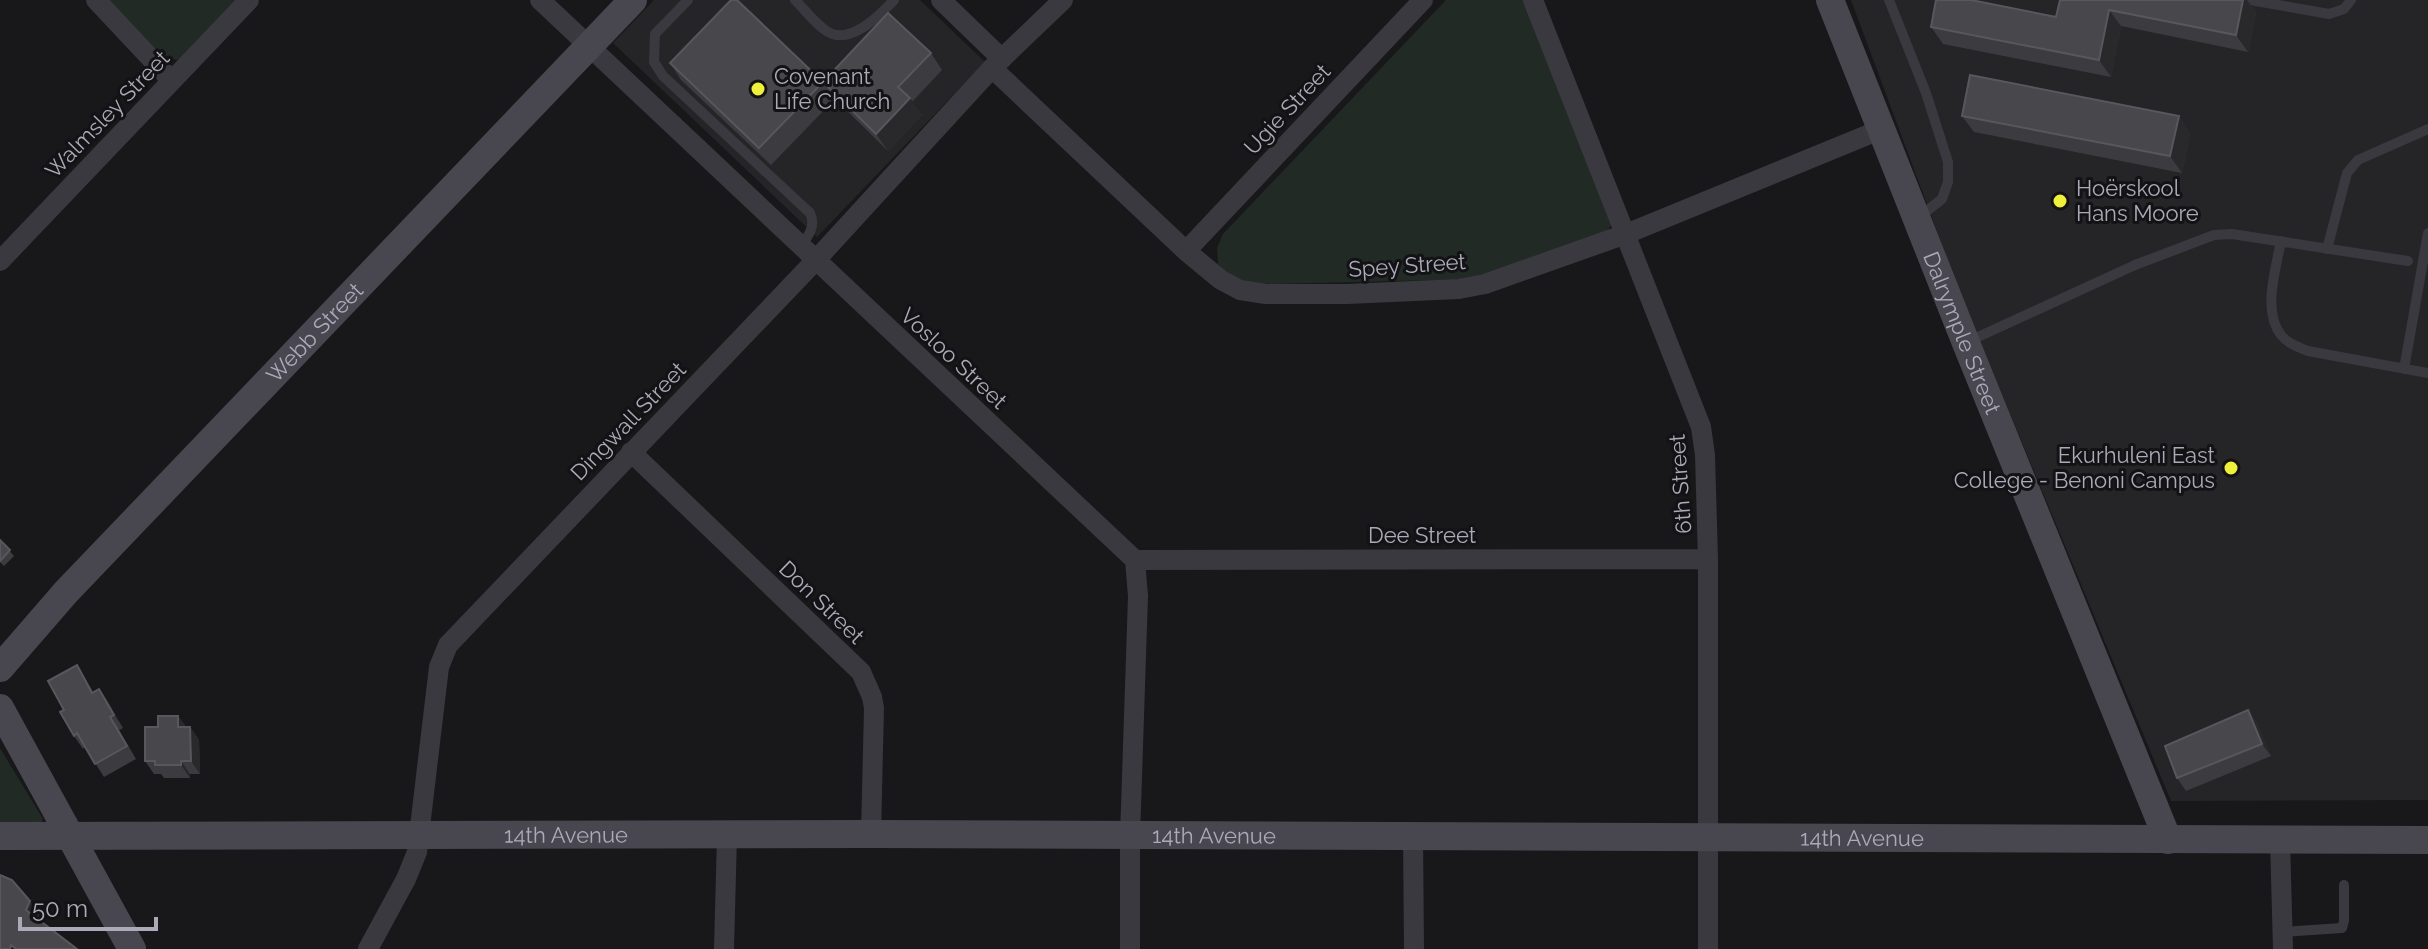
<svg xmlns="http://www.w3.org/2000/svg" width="2428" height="949" viewBox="0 0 2428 949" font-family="Raleway,sans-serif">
<rect width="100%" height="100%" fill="#18181a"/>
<path fill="#252427" d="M654,0H920L985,62L817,237L613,43Z
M1851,0H2428V800L2171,801L1960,293Z"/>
<path fill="#222a25" d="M108,0H241L184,56C179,59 178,61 172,59C156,55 121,13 108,0Z
M1446,0H1527L1611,225L1606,234L1480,279L1272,284L1236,281L1218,264L1217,248L1223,234Z
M0,748L43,819L38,830H0Z"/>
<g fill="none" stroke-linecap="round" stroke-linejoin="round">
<path stroke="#3a393f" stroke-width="10" d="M688,0L655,34L654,62L663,76L810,213C816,226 809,236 800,246
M795,0C805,10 816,25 828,32C851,45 880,15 894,0
M1889,0L1926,93L1948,162V182L1942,199L1919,217
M2250,0L2329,14L2344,9L2351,0
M2281,241C2276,269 2262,311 2281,335C2288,344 2298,347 2308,351L2428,373
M2327,249L2347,173L2358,160L2428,129
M1967,342L2135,265L2214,235L2232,234L2408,261
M2404,369L2428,233
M2283,932L2342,928L2344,921V885"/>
<path stroke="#3a393f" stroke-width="20" d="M96,0L172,81
M540,0L1135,560L1138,596L1130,837V949
M941,0L1002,59
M1533,0L1701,427L1705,455L1708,559V949
M992,68L1186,251L1221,280L1240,290L1266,294H1347L1459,289L1485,284L1626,234L1882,129
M1186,251L1423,0
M0,261L249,0
M631,452L861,672L872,697L874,708L871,834
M1135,560L1708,559
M1413,835L1414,949
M2280,840L2283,949
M368,949L406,879L417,852L439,667L448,645L815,261L992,68L1063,0
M724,949L727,836"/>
<g stroke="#48474f" stroke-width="28">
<path id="s1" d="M1830,0L1966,343L2168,840"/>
<path id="s2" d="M0,668L66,592L633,0"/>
<path d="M0,708L132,949"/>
<path id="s3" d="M0,836L871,834L2428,840"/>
</g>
</g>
<path fill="#3c3b3f" d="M2060,0H2247L2256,12L2248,52L2121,26L2111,77L1943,44L1931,27L2056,17Z
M931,53L942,70L912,102L922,115L888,151L835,99L771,165L681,80L670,63L823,82Z
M1962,116H2179L2190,133L2182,173L1974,132Z
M0,540L14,556L4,566L0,562Z
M85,678L93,692L99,689L108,702L123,728L119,730L136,759L104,777L85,747L83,749L74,736Z
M2248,710L2257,723L2271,756L2186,791L2177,778Z
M178,716L186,727H190L199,740L200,774H190V778H164L161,774H154L145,761L158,727Z"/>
<path fill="#29282b" d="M2243,0H2247L2256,12L2248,52L2236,35Z
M2109,10L2121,26L2111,77L2099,60Z
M910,98L922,115L888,151L876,134Z
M2179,116L2190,133L2182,173L2170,156Z
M99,689L108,702L123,728L114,715Z
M2248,710L2257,723L2271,756L2262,744Z
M178,716L187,729L178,727Z
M190,727L199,740L200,774L191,761Z
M181,761L190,774V778L181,765Z
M30,901L42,918L37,927L26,910Z"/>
<path fill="#48474c" stroke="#58575d" stroke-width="2" d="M731,0H737L823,82L759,148L670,63Z
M1936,0H1971L2056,17L2060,0H2243L2236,35L2109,10L2099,60L1931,27Z
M888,13L931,53L898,87L910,98L876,134L823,82Z
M1970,75L2179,116L2170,156L1962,116Z
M0,540L10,550L0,561Z
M77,665L92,693L99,689L114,715L110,717L127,746L95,764L77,733L74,736L60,712L64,710L48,681Z
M2248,710L2262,744L2177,778L2165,746Z
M158,716H178V727H190L191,761H181V765H155V761H145V727H158Z
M0,875L12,880L30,901L26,910L77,949H16L11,945L10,949H0Z"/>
<g fill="#eff03a" stroke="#131315" stroke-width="3">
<circle cx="758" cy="89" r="8"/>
<circle cx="2060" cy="201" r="8"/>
<circle cx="2231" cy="468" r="8"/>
</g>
<g text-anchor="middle" stroke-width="6" stroke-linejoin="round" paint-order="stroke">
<g font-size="22" fill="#abaab9" stroke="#131315" text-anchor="start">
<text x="774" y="84">Covenant<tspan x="774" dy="25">Life Church</tspan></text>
<text x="2076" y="196">Hoërskool<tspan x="2076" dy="25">Hans Moore</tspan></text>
<text x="2215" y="463" text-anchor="end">Ekurhuleni East<tspan x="2215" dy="25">College - Benoni Campus</tspan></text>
</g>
<g font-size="22" fill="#abaab9" stroke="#131315">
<text transform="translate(1287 109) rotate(-47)" y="8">Ugie Street</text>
<text transform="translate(107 114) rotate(-46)" y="8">Walmsley Street</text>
<text transform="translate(1407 265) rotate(-4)" y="8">Spey Street</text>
<text dy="8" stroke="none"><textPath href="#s2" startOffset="460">Webb Street</textPath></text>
<text dy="8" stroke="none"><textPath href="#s1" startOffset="358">Dalrymple Street</textPath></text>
<text transform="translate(954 358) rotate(43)" y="8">Vosloo Street</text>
<text transform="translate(628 421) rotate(-46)" y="8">Dingwall Street</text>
<text transform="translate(1680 484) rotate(-94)" y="8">6th Street</text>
<text x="1422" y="543">Dee Street</text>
<text transform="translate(822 602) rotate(44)" y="8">Don Street</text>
<text dy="8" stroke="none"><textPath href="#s3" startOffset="566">14th Avenue</textPath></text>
<text dy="8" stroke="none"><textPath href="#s3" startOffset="1214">14th Avenue</textPath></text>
<text dy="8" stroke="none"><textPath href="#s3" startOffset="1862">14th Avenue</textPath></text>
</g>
</g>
<path d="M20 917v12h136v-12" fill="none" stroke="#abaab9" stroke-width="4"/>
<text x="32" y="917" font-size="24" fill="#abaab9" stroke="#131315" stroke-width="6" paint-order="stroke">50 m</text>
</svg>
